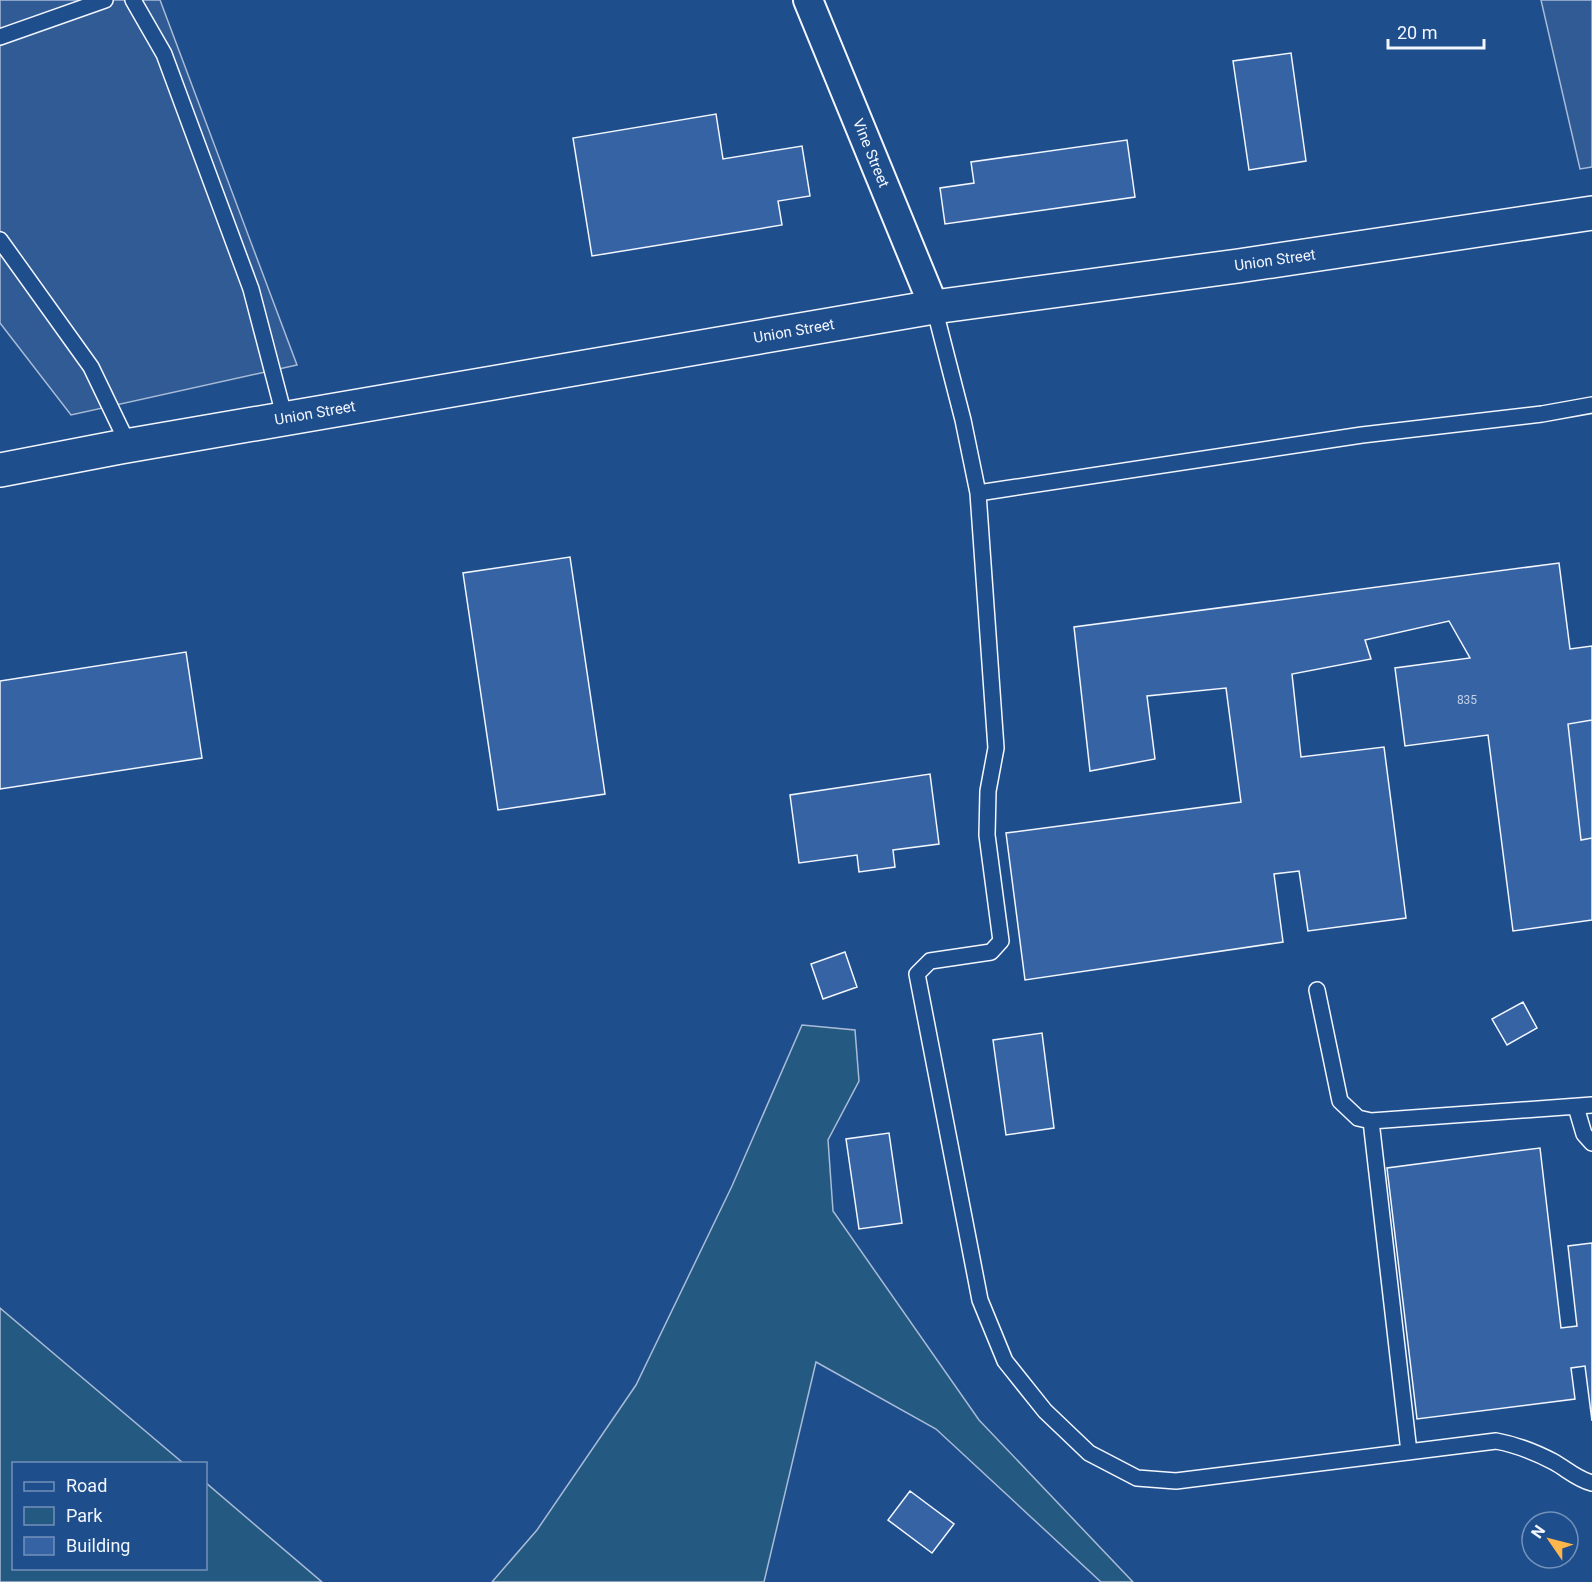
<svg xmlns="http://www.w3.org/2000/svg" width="1592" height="1582" viewBox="0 0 1592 1582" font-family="Roboto,sans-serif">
<rect width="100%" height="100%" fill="#1f4e8c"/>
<path fill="#245a82" stroke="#a8bbd7" stroke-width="1.5" d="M802,1025L855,1030L859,1081L828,1140L833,1211L979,1420L1133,1582H1101L936,1429L816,1362L764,1582H492L537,1530L636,1385L732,1186Z
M0,1308L183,1463L14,1464V1568H206V1483L322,1582H0Z"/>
<path fill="#305b95" stroke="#a8bbd7" stroke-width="1.5" d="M0,0H160L297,365L71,415L0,323Z
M1541,0H1592V167L1580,169Z"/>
<path fill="#3563a3" stroke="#f2f6ff" stroke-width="1.5" d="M1291,53L1306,161L1249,170L1233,61Z
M716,114L723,159L802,146L810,196L778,201L782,225L592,256L573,138Z
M1127,140L1135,197L945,224L940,188L974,183L971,162Z
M570,557L605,794L498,810L463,573Z
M1559,563L1570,649L1592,646V720L1568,724L1581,840L1592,838V920L1513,931L1488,735L1405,746L1395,668L1470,658L1449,621L1365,640L1371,659L1292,674L1301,757L1384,747L1406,918L1308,931L1299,871L1274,874L1283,942L1025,980L1006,833L1241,802L1226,688L1147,696L1155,759L1090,771L1074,627Z
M1559,563L1570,649L1592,646V920L1513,931L1488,735L1405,746L1395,668L1470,658L1449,621L1365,640L1371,659L1292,674L1301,757L1384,747L1406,918L1308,931L1299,871L1274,874L1283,942L1025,980L1006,833L1241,802L1226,688L1147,696L1155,759L1090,771L1074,627Z
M186,652L202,758L0,789V681Z
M930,774L939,844L893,850L895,867L859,872L857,855L799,863L790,795Z
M845,952L857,987L823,999L811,964Z
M1523,1002L1537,1028L1507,1045L1492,1019Z
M1042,1033L1054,1128L1006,1135L993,1040Z
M889,1133L902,1223L859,1229L846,1139Z
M1540,1148L1561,1328L1577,1326L1568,1246L1592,1243V1421L1585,1366L1571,1368L1575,1399L1417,1419L1387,1168Z
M910,1491L954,1524L932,1553L888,1520Z"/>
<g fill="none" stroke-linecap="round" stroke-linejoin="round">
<defs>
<path id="service" d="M133,0L164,54L251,289L285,419
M0,37L105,0
M0,240L91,367L129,446
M934,307L963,420L978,493L1362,435L1542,414L1592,405
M978,493L996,748L988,791L987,835L1001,941L991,952L930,961L917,974L980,1300L1005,1361L1045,1411L1089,1453L1137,1478L1176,1481L1496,1441C1518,1445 1535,1452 1554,1462C1568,1470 1577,1479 1592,1483
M1317,990L1340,1101L1358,1118L1371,1121L1592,1105
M1576,1107L1584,1134L1592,1143
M1371,1121L1409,1452"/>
<path id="minor" d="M808,0L934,307"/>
<path id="primary" d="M0,470L120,447L934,307L1238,266L1592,213"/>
</defs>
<use href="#service" stroke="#f2f6ff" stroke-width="18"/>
<use href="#minor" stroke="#f2f6ff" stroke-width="32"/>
<use href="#primary" stroke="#f2f6ff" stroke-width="36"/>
<use href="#service" stroke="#1f4e8c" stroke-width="15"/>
<use href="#minor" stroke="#1f4e8c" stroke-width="28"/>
<use href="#primary" stroke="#1f4e8c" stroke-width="33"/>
</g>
<g text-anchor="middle" stroke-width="4.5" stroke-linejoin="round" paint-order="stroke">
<g font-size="12" fill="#c3d1e8">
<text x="1467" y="704">835</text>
</g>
<g font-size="15" fill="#f2f6ff" stroke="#1f4e8c">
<text transform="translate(871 153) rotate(68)" y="5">Vine Street</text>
<text transform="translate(1275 260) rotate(-8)" y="5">Union Street</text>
<text transform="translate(794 331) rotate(-10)" y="5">Union Street</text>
<text transform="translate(315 413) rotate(-10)" y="5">Union Street</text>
</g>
</g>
<rect x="12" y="1462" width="195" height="108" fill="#1f4e8c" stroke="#7391ba" stroke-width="1.5"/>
<rect x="24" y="1482" width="30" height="9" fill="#1f4e8c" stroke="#7391ba" stroke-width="1.5"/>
<text x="66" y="1492" font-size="18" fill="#f2f6ff">Road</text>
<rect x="24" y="1507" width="30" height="18" fill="#245a82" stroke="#7391ba" stroke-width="1.5"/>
<text x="66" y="1522" font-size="18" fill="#f2f6ff">Park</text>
<rect x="24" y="1537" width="30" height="18" fill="#3563a3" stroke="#7391ba" stroke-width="1.5"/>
<text x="66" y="1552" font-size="18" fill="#f2f6ff">Building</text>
<g transform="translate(1550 1540) rotate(305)"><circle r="28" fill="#1f4e8c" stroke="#7391ba" stroke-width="1.5"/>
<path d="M0-4.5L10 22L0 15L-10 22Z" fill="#ffb74d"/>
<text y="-9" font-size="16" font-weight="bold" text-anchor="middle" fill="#f2f6ff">N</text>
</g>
<path d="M1388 39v9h96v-9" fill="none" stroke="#f2f6ff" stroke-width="3"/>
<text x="1397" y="39" font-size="18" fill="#f2f6ff" stroke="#1f4e8c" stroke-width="4.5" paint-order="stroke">20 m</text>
</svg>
